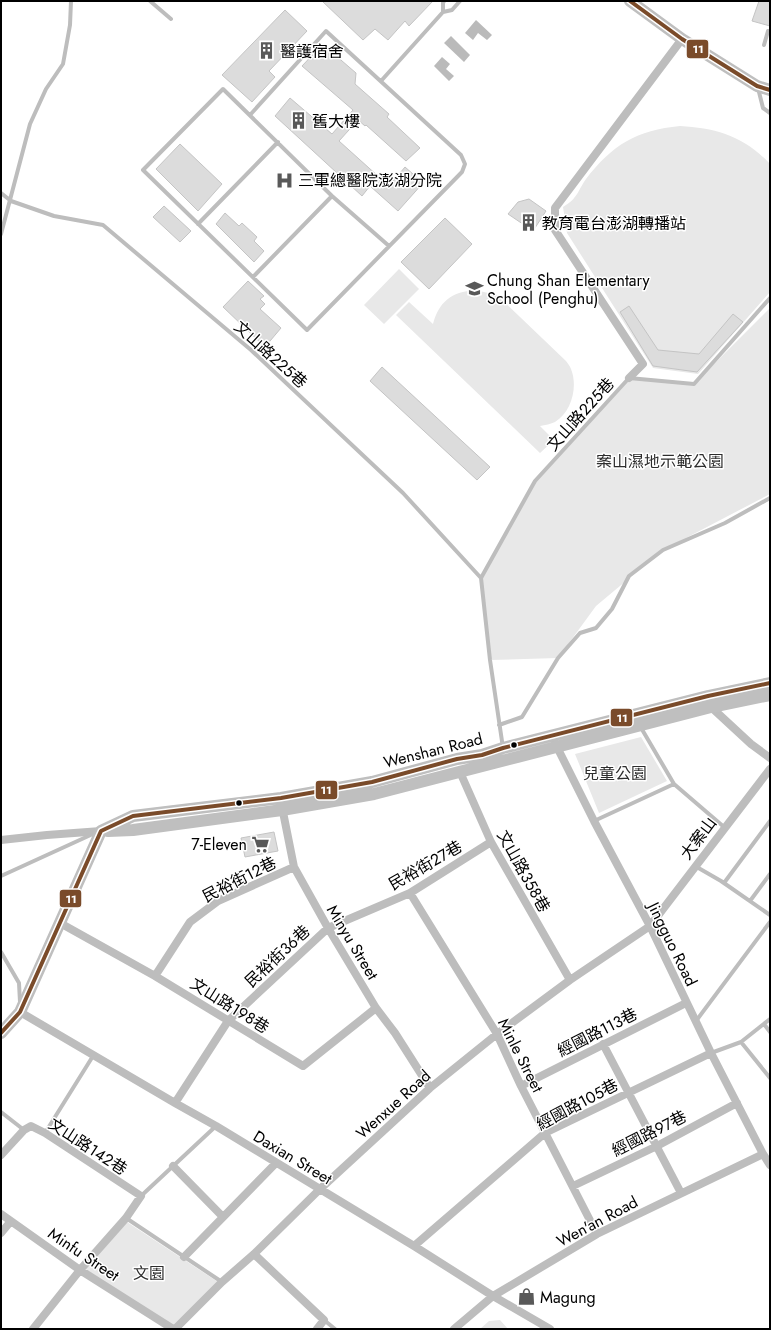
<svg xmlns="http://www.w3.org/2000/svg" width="771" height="1330" viewBox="0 0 771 1330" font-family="Jost,'Noto Sans TC',sans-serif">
<rect width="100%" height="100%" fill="#fff"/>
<path fill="#e8e8e8" d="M680,126C716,128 744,136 770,164V292L698,374L653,368L567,233L563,207C578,198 577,192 586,179C612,145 637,130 680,126Z
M399,269L419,289L384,324L364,305Z
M475,290L497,295L566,361C568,364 570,366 571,369C578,386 572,412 555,422C551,424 545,425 540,426L554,440L540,453L396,315L409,302L433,324C439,302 451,292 475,290Z
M770,308V494L663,550L596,606L558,658L490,660L481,578L535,481L629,378L694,384Z
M641,737L667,781L599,813L575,754Z
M127,1222L218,1282L174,1326L85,1269Z
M500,1320L508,1329H480L489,1321Z"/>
<path fill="#bababa" d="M476,20L492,35L487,40L478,33L473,40L465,33Z
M451,36L470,55L464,62L444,43Z
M442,57L450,64L446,69L454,76L449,81L434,66Z"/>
<path fill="#dcdcdc" stroke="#c4c4c4" d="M322,1H433L409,26L405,21L388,40L375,29L363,40Z
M759,1H770V26L752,21Z
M285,10L307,31L269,71L275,77L252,102L222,75Z
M320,47L327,48L356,73L355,84L389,114L387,117L420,148L406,161L366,125L365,126L358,120L339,141L389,186L405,167L423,183L398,211L370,186L362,196L275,116L290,98L332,134L353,110L302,66Z
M180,144L222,184L198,211L156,169Z
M529,199L546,211L533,231L508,214L518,202Z
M164,206L191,231L180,242L153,217Z
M225,213L239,226L242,223L257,237L254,241L264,251L254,262L216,224Z
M445,218L472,244L429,289L401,262Z
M248,281L264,296L260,299L265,304L260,309L281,328L265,347L223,307Z
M629,306L658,350L699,354L733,314L743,322L697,372L653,366L620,312Z
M382,367L490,467L477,480L370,381Z
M274,832L278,851L245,857L241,838Z"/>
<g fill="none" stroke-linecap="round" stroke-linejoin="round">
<path stroke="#bdbdbd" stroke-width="4" d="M150,1L171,19
M444,1L443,3V12L452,10L460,1
M764,45L768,31L770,32
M381,81L443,12
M758,88L763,108L770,113
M250,115L326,31L461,155L465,164L462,172L307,330L143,170L223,89L332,196L389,246
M1,193L11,201L54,216L103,225L251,350L403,493L481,578
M198,224L278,142
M1,234L30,124L46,89L63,64L70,25L71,1
M253,277L332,196
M499,725L522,717L558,658L580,633L596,628L612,609L629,576L663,550L725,523L770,498
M640,726L674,784L724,827
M503,748L490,660L481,578L535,481L629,378L694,384L770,298
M594,821L674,784
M695,866L721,881L770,915
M1,876L95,833
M724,883L770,821
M750,901L770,874
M1,952L19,983L20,1002
M696,1021L770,922
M764,1024L770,1032
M741,1042L770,1078
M711,1053L741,1042L770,1019
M1,1112L24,1130
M45,1133L93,1056
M141,1196L216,1126
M126,1218L222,1282
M324,1320L335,1329"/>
<path stroke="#bdbdbd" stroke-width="8" d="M629,378L643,364L555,230V208L682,39
M711,707L751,744L770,758
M555,743L594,821L650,926L711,1053L763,1154L770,1165
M460,772L491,842L570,980
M282,807L294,867L328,928L376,1008L395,1033L430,1088
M1,840L47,835L101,831
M410,893L497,1034L521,1086L597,1234
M60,923L155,976L303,1066L376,1008
M155,976L190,922L218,901L294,867
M20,1012L175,1103L216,1126L414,1246L493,1296L550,1329
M603,1044L681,1193
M521,1086L686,1003
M175,1103L228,1021L328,928L410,893L491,842
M1,1155L24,1130L31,1126L45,1133L141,1196L126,1218L80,1270L33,1329
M173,1166L223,1217
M573,1186L657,1146L737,1103
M1,1214L80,1270L173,1329
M1,1233L11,1221
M414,1246L545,1133L711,1053
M254,1254L324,1320L317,1329
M184,1257L276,1163
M175,1329L222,1282L254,1254L319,1190L430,1088L497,1034L570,980L650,926L770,769
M454,1329L493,1296L597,1234L763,1154"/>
<path stroke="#bfbfbf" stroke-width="12" d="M630,1L682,39L757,86L770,90
M108,831L133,830L282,810L374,794L711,707L770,695
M1,1033L20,1012L101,831L133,816L281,798L372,782L457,759L482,755L503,748L708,696L770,683"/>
<defs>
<path id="bus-1" d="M630,1L682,39L757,86L770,90
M1,1033L20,1012L101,831L133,816L281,798L372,782L457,759L482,755L503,748L708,696L770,683"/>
</defs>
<use href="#bus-1" stroke="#fff" stroke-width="7"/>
<use href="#bus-1" stroke="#7a4b2a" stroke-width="4"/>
</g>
<defs>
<symbol id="building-bare" viewBox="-9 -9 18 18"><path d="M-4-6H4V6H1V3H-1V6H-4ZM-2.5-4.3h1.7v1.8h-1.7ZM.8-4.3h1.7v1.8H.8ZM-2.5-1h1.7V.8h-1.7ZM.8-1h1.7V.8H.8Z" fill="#595959" stroke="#fff" stroke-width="2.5" paint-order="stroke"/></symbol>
<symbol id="hospital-bare" viewBox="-9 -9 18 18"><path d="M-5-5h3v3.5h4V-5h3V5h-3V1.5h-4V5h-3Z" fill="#595959" stroke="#fff" stroke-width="2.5" paint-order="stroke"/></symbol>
<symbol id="school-bare" viewBox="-9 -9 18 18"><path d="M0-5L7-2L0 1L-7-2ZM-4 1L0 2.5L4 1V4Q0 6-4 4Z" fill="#595959" stroke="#fff" stroke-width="2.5" paint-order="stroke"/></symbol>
<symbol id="supermarket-bare" viewBox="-9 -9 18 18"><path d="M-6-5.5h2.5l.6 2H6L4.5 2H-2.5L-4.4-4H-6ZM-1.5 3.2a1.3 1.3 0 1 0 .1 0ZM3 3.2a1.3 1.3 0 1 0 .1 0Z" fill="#595959" stroke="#fff" stroke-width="2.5" paint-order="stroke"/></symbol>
<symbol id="shop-bare" viewBox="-9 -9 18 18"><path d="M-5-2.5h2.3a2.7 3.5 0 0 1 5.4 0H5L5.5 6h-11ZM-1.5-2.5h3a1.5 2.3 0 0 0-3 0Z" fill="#595959" stroke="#fff" stroke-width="2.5" paint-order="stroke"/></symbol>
</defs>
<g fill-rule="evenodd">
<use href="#building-bare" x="254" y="38" width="25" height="25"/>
<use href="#building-bare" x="286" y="108" width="25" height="25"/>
<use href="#hospital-bare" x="272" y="168" width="25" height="25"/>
<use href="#building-bare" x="516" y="210" width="25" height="25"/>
<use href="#school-bare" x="462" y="276" width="25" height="25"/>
<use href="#supermarket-bare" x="248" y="832" width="25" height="25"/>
<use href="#shop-bare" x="514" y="1284" width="25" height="25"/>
</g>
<g fill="#000" stroke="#fff" stroke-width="1.5">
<circle cx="514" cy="745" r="3.5"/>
<circle cx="239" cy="803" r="3.5"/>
</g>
<g text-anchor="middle" stroke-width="3" stroke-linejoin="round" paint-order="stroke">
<g font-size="16" fill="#000" stroke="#fff" text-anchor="start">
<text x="280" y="57">醫護宿舍</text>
<text x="312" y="127">舊大樓</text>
<text x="298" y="186">三軍總醫院澎湖分院</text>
<text x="542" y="229">教育電台澎湖轉播站</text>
<text x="487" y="286">Chung Shan Elementary<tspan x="487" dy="18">School (Penghu)</tspan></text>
<text x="247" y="850" text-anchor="end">7-Eleven</text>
<text x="540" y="1303">Magung</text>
</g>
<g font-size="16" fill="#000" stroke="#fff">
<text transform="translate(271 354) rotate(42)" y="6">文山路225巷</text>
<text transform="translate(580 414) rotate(-48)" y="6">文山路225巷</text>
<text transform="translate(433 750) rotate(-14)" y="6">Wenshan Road</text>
<text transform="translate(698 838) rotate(-53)" y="6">大案山</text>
<text transform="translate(425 865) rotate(-30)" y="6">民裕街27巷</text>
<text transform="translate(524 871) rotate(61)" y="6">文山路358巷</text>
<text transform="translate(239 879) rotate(-27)" y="6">民裕街12巷</text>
<text transform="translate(353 942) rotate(59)" y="6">Minyu Street</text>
<text transform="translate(673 944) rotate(64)" y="6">Jingguo Road</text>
<text transform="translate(277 956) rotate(-43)" y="6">民裕街36巷</text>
<text transform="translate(230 1005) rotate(32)" y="6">文山路198巷</text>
<text transform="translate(597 1032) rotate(-27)" y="6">經國路113巷</text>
<text transform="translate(521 1055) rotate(63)" y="6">Minle Street</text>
<text transform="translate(393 1104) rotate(-42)" y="6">Wenxue Road</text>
<text transform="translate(577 1104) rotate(-28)" y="6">經國路105巷</text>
<text transform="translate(649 1133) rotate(-27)" y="6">經國路97巷</text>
<text transform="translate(88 1146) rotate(33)" y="6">文山路142巷</text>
<text transform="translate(293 1157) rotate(31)" y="6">Daxian Street</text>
<text transform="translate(597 1221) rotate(-28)" y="6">Wen'an Road</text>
<text transform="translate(84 1254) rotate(34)" y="6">Minfu Street</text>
</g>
<g font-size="16" fill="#2d2d2d" stroke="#fff">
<text x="660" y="467">案山濕地示範公園</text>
<text x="615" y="779">兒童公園</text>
<text x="149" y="1279">文園</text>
</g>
</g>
<g stroke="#fff" stroke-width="1.5">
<rect x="686" y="39" width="23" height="20" rx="4" fill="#7a4b2a"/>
<rect x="610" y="708" width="23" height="19" rx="4" fill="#7a4b2a"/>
<rect x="315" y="780" width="23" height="20" rx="4" fill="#7a4b2a"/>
<rect x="59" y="889" width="23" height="19" rx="4" fill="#7a4b2a"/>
</g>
<g font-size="11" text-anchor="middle" font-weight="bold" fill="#fff">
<text x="698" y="53">11</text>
<text x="622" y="722">11</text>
<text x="326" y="794">11</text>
<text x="71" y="903">11</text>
</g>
<rect width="771" height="1330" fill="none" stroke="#000000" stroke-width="4"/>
</svg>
